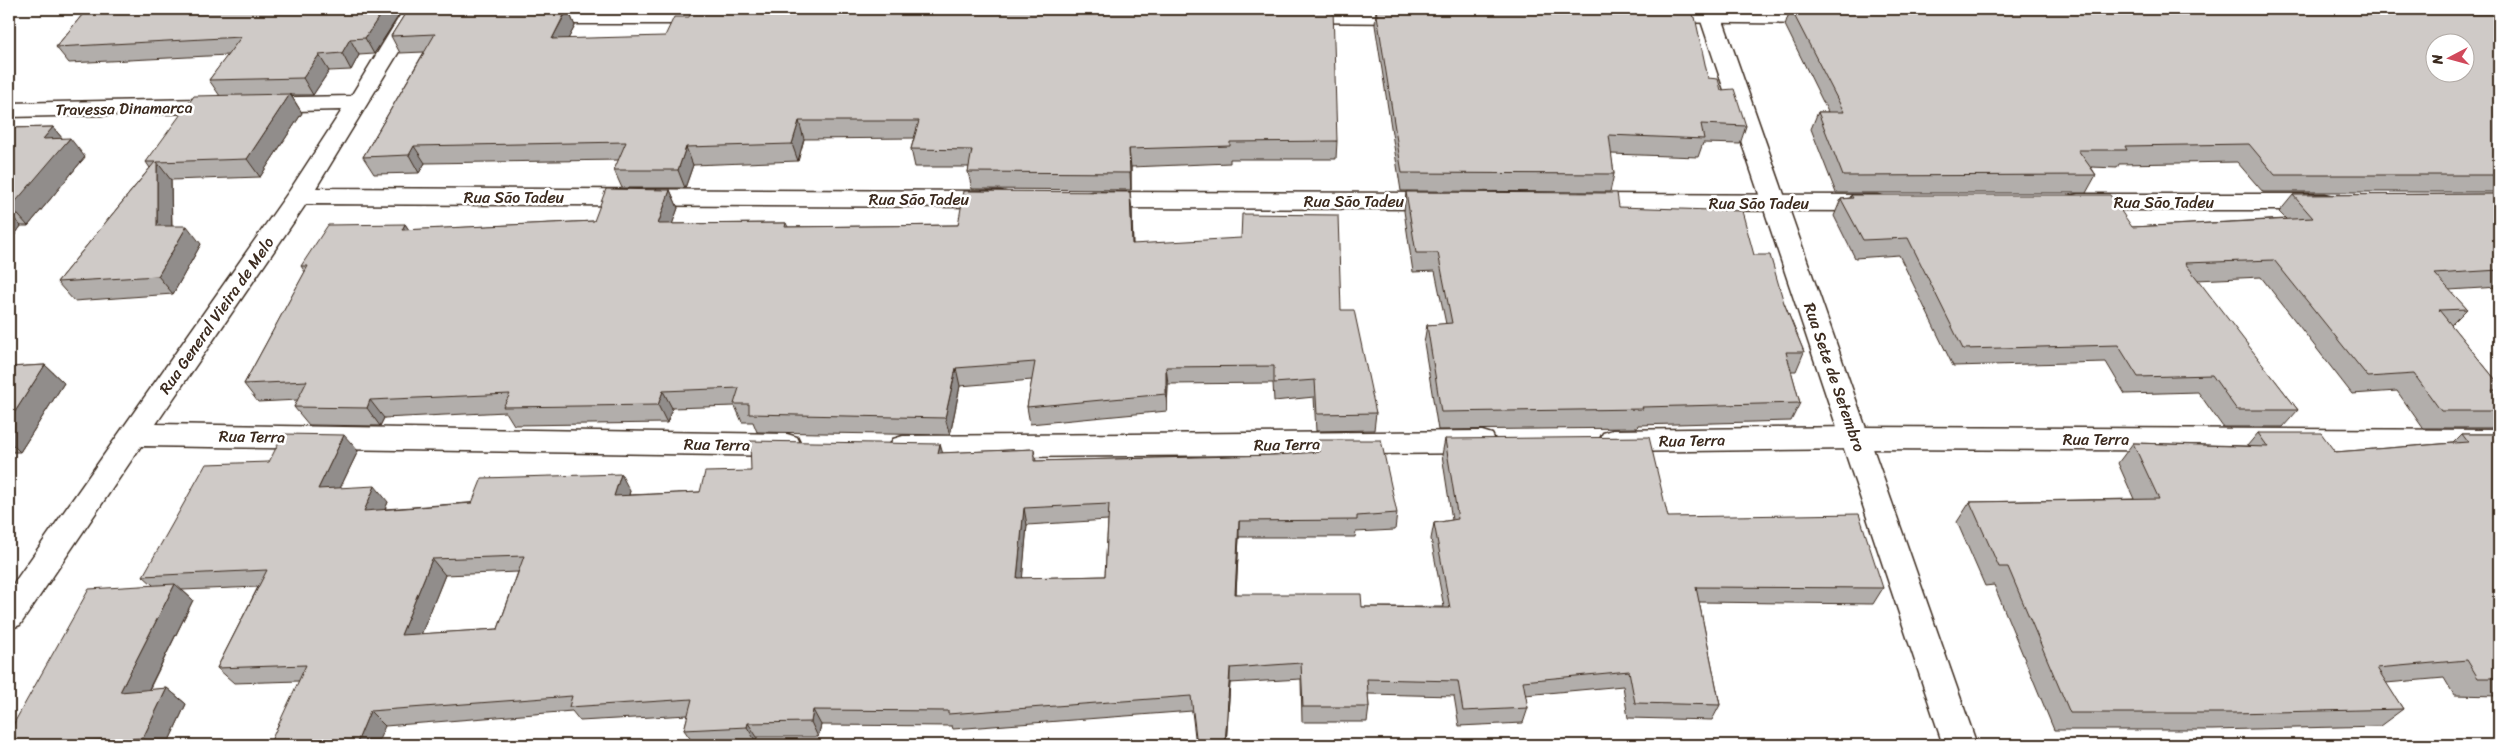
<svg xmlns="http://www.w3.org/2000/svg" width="2508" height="754" viewBox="0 0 2508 754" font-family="Sriracha,sans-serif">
<rect width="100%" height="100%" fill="#fff"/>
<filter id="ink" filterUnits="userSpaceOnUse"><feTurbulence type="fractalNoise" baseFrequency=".02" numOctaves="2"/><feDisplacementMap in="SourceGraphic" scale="10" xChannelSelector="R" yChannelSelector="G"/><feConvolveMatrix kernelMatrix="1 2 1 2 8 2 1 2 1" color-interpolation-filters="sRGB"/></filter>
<g filter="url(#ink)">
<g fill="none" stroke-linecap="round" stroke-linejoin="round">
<defs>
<path id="street" d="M404,9H425L316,188L1000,191L1009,193L1012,199L1009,205L1000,207L306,204L156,424L787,434L797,437L801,445L797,453L787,456L141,446L20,625L9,629V590L290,190L342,110L9,117V103L351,96Z
M1296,11H1413L1421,12L1424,17L1421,22L1413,23L1288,22L1285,17L1288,12Z
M1656,11L1826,12L1834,13L1837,18L1834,23L1826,24L1648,22L1645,17L1648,12Z
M534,12H711L719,13L722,18L719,23L711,24H534L526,23L523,18L526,13Z
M1093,192L1442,193L1451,195L1454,201L1451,207L1442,209L1093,208L1084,206L1081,200L1084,194Z
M1580,194L1877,195L1886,197L1889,203L1886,209L1877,211L1580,210L1571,208L1568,202L1571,196Z
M2078,194H2325L2334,196L2337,202L2334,208L2325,210H2078L2069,208L2066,202L2069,196Z
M1856,427L2499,430V452L1856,449L1613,452L1603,449L1599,441L1603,433L1613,430Z
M1482,431L1492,434L1496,442L1492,450L1482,453L903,458L893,455L889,447L893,439L903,436Z"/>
<path id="secondary" d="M1697,9H1719L1977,745H1943Z"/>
</defs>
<use href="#street" stroke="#3b2a1e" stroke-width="3"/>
<use href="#secondary" stroke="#3b2a1e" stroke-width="3"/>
<use href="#street" fill="#fff" fill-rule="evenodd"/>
<use href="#secondary" fill="#fff" fill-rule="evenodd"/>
</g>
<path fill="#b2aeab" stroke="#3b2a1e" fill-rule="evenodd" d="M87,9H403L374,54L359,55L351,70L329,71L313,95H291L302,113L260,177L171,180L172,226L201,244L173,294L74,301L57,282L150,168L146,162L220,96L209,80L228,55L69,63L56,47Z
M408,9H584L583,10H568L575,26L568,39L1337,141L1336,159H1230V163L1131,167V190L972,189L968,172L969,167H915L911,149L914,138L804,139L798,161L693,165L685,188H622L614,170L619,160L425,163L419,173L374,174L363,157L424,52L400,53L391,36Z
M1372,9H1690L1708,78L1721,90L1746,126L1740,144L1703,143L1698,157L1611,154L1614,174L1610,192L1401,191L1375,25L1376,9Z
M1777,9H2499V192H2263L2237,162L2119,164L2117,168L2091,167L2096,175L2086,193H1836L1811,129L1818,112H1828L1785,25L1790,10H1777Z
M53,127L62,138L85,157L28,226H21L9,243V128Z
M670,190L678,208L672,224L786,223L788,227L958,225L1132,210L1133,244L1341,310L1376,413L1374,430L1316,431L1314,397L1274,401L1273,383L1168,384L1167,411L1030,424L1027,407L1032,380L960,386L950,435L757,432L753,422H742L735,406L672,408L667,423L514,425L506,412L384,418L380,426L309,425L294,407L298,400L258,402L244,384L305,272L301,266L405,224L409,230L594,221Z
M1406,192L1619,207L1754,255L1784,303L1804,352L1796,371H1791L1800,403L1791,421L1638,425L1637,428L1438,430L1424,343L1427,325L1446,324L1435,271L1413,272L1404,211Z
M2499,194V287L2449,290L2467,309L2451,325L2499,384V392L2497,395L2499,398V421L2491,428H2423L2397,391L2352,394L2261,277L2197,280L2298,410L2283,427H2223L2198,392L2125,394L2106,362L1953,366L1899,255L1855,258L1834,216L1841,199L1850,198L1851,195L2132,227L2286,219L2279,212L2293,195Z
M45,365L64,383L20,452H9V367Z
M2258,433L2335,452L2453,443L2462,434H2499V696L2454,695L2444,678L2386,683L2403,709L2380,726L2213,730H2054L1994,585L1985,586L1957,522L1970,502L2134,499L2118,463L2133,443L2247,446Z
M1445,439L1668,517L1883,588L1873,604L1699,602L1720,705L1712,720L1628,718L1623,686L1525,695L1528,708L1523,723L1459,726L1454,696L1368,694L1369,707L1367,722H1302L1301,679L1230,683L1226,745H1196L1192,711L953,729L952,726L821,725L818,737H757L756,742L694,744L684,730L688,715L580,721L572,711L385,726L299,681L234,683L217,668L258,587L182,590L193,600L149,690L167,688L186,704L167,745H9L153,585L143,576L269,462L358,451L340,488L388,502L385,509L630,491L629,495L700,492L751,471L943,453L1034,449L1036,461L1276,455L1318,453V440L1397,513L1395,530L1356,532L1355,537H1239L1236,594L1362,607H1444L1431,539L1434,523L1452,520L1442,455ZM1108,520L1105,576L1022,578L1027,525ZM518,572L498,629L421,634L445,575Z"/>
<path fill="#918d8b" stroke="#3b2a1e" d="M384,9H403L374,54L365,38Z
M568,9L575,26L559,56L552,39Z
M350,39L359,55L351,70L342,53Z
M319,55L329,71L313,95L303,78Z
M290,94L302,113L260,177L247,159Z
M799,121L804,139L798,161L792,144Z
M53,127L66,143L70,138L85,157L28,226L11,207L43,139Z
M414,146L425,163L419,173L409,155Z
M686,147L693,165L685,188L678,170Z
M1129,149L1131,167V190L1130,173Z
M157,162L171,180L172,245L157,226Z
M670,190L678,208L666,242L658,224Z
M1130,192L1132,210L1133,262L1132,244Z
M9,213L21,226L9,243Z
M405,224L417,242L402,230Z
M187,226L201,244L173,294L158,276Z
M45,365L64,383L20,452L9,441V421Z
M1166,367L1168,384L1167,411L1166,394Z
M956,368L960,386L950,435L945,418Z
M663,391L672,408L667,423L658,405Z
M370,400L384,418L380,426L367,408Z
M344,435L358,451L332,505L318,489Z
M940,444L945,461L938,453Z
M621,474L630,491L624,512L614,496Z
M375,486L388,502L378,527L364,511Z
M1024,508L1027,525L1021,594L1017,578Z
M1239,521V537L1235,610V594Z
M432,559L445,575L415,650L401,635Z
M175,584L193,600L140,707L120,692Z
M1230,668V683L1226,745H1225Z
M167,688L186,704L167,745H153L143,738Z
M813,710L821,725L818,737L811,722Z
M370,711L385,726L377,745H356Z
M748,723L757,737L756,742L747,727Z
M83,741L89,745H80Z"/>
<path fill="#cfcac7" stroke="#3b2a1e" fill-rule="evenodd" d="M87,9H384L365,38L350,39L342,53L319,55L303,78L209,80L241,37L56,47Z
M408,9H567L552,39L665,36L674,17H689L692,9H1333L1337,141L1230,142V146L1129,149L1130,173L968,172L972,150L911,149L919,121H799L792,144L686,147L678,170H614L626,142L414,146L409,155L363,157L435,34L391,36Z
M1376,9H1690L1693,17H1695L1708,78L1718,79L1721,90L1734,89L1746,126L1701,124L1704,139L1609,135L1614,174L1402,173Z
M1791,9L2499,14V175H2275L2249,144L2125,146L2127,150H2078L2096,175L1843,176L1818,112H1844ZM2436,42H2466V72H2436Z
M290,94L247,159L157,162V226H187L158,276L57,282L155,162H146L194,96Z
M53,127L43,139L70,138L11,207H9V128Z
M606,189L670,190L658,224L786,223L785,227L958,225L964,191L1130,192L1132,244L1241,238L1242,214L1338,215L1341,310H1354L1376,413L1317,414L1315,380L1274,383V366L1166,367V394L1027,407L1035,362L956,368L945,418L749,414V404H734L739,388L663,391L658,405L503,407L510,394L370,400L367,408L294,407L307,381L244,384L308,266H301L328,225L405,224L402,230L594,221Z
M1406,192L1617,193L1619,207L1742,211L1754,255H1770L1784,303L1804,352H1786L1800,403L1642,407L1643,409L1441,412L1427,325L1452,323L1438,253H1416Z
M2499,194V270L2435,274L2467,309L2439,310L2499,384V389H2492L2499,398V411H2441L2414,374L2368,377L2274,260L2185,263L2298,410H2237L2212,375L2138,377L2118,345L1963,349L1908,238L1863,240L1841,199L1853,198L1851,195H2110L2132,227L2313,218L2293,195Z
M45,365L9,421V367Z
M2258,433H2321L2335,452L2468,442L2462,434H2499V678H2478L2467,660L2377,668L2403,709L2233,713H2070L2008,567H1999L1970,502L2159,499L2133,443L2268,447Z
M283,434L344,435L318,489L375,486L364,511L472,503L482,478L621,474L614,496L700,492L705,472L751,471L750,441L940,444L938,453L1034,449V461L1276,455L1319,452L1318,440H1381L1397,513L1357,516V520L1239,521L1235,594H1361L1362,607L1450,608L1434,523L1458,519L1445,439L1649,437L1668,517L1859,514L1883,588L1696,587L1720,705L1635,703L1629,671L1523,681L1528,708L1463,711L1458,681L1367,679L1369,707H1303L1301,663L1230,668L1225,745H1197L1191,696L948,714V711L813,710L811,722L748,723L747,727L684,730L692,699L569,707L572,696L370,711L356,745H269L306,665L217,668L267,570L143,576L206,464L269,462ZM1109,504L1105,576L1017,578L1024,508ZM524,556L498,629L401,635L432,559Z
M175,584L120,692L167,688L143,738L83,741L80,745H9V732L89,589Z"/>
</g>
<g text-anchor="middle" stroke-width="5" stroke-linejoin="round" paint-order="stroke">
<g font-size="16" fill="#3b2a1e" stroke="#fff">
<text transform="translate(124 108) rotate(-1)" y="6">Travessa Dinamarca</text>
<text x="514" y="203">Rua São Tadeu</text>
<text x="919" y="205">Rua São Tadeu</text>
<text x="1354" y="207">Rua São Tadeu</text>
<text x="2164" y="208">Rua São Tadeu</text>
<text x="1759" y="209">Rua São Tadeu</text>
<text transform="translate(216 315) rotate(-55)" y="6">Rua General Vieira de Melo</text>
<text transform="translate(1835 377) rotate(71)" y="6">Rua Sete de Setembro</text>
<text transform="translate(252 436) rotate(1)" y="6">Rua Terra</text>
<text x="2096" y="445">Rua Terra</text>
<text transform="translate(1692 440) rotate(-1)" y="6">Rua Terra</text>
<text transform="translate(717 444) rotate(1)" y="6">Rua Terra</text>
<text transform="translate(1287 444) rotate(-1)" y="6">Rua Terra</text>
</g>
</g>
<rect width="2508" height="754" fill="none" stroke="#fff" stroke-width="30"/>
<rect x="15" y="15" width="2478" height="724" fill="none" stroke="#3b2a1e" stroke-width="2" filter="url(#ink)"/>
<g transform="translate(2450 58) rotate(264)"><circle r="24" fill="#ffffff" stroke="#b1aaa5"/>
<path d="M0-4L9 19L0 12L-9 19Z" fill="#d1495b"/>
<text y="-8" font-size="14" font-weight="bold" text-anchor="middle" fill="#3b2a1e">N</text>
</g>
</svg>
